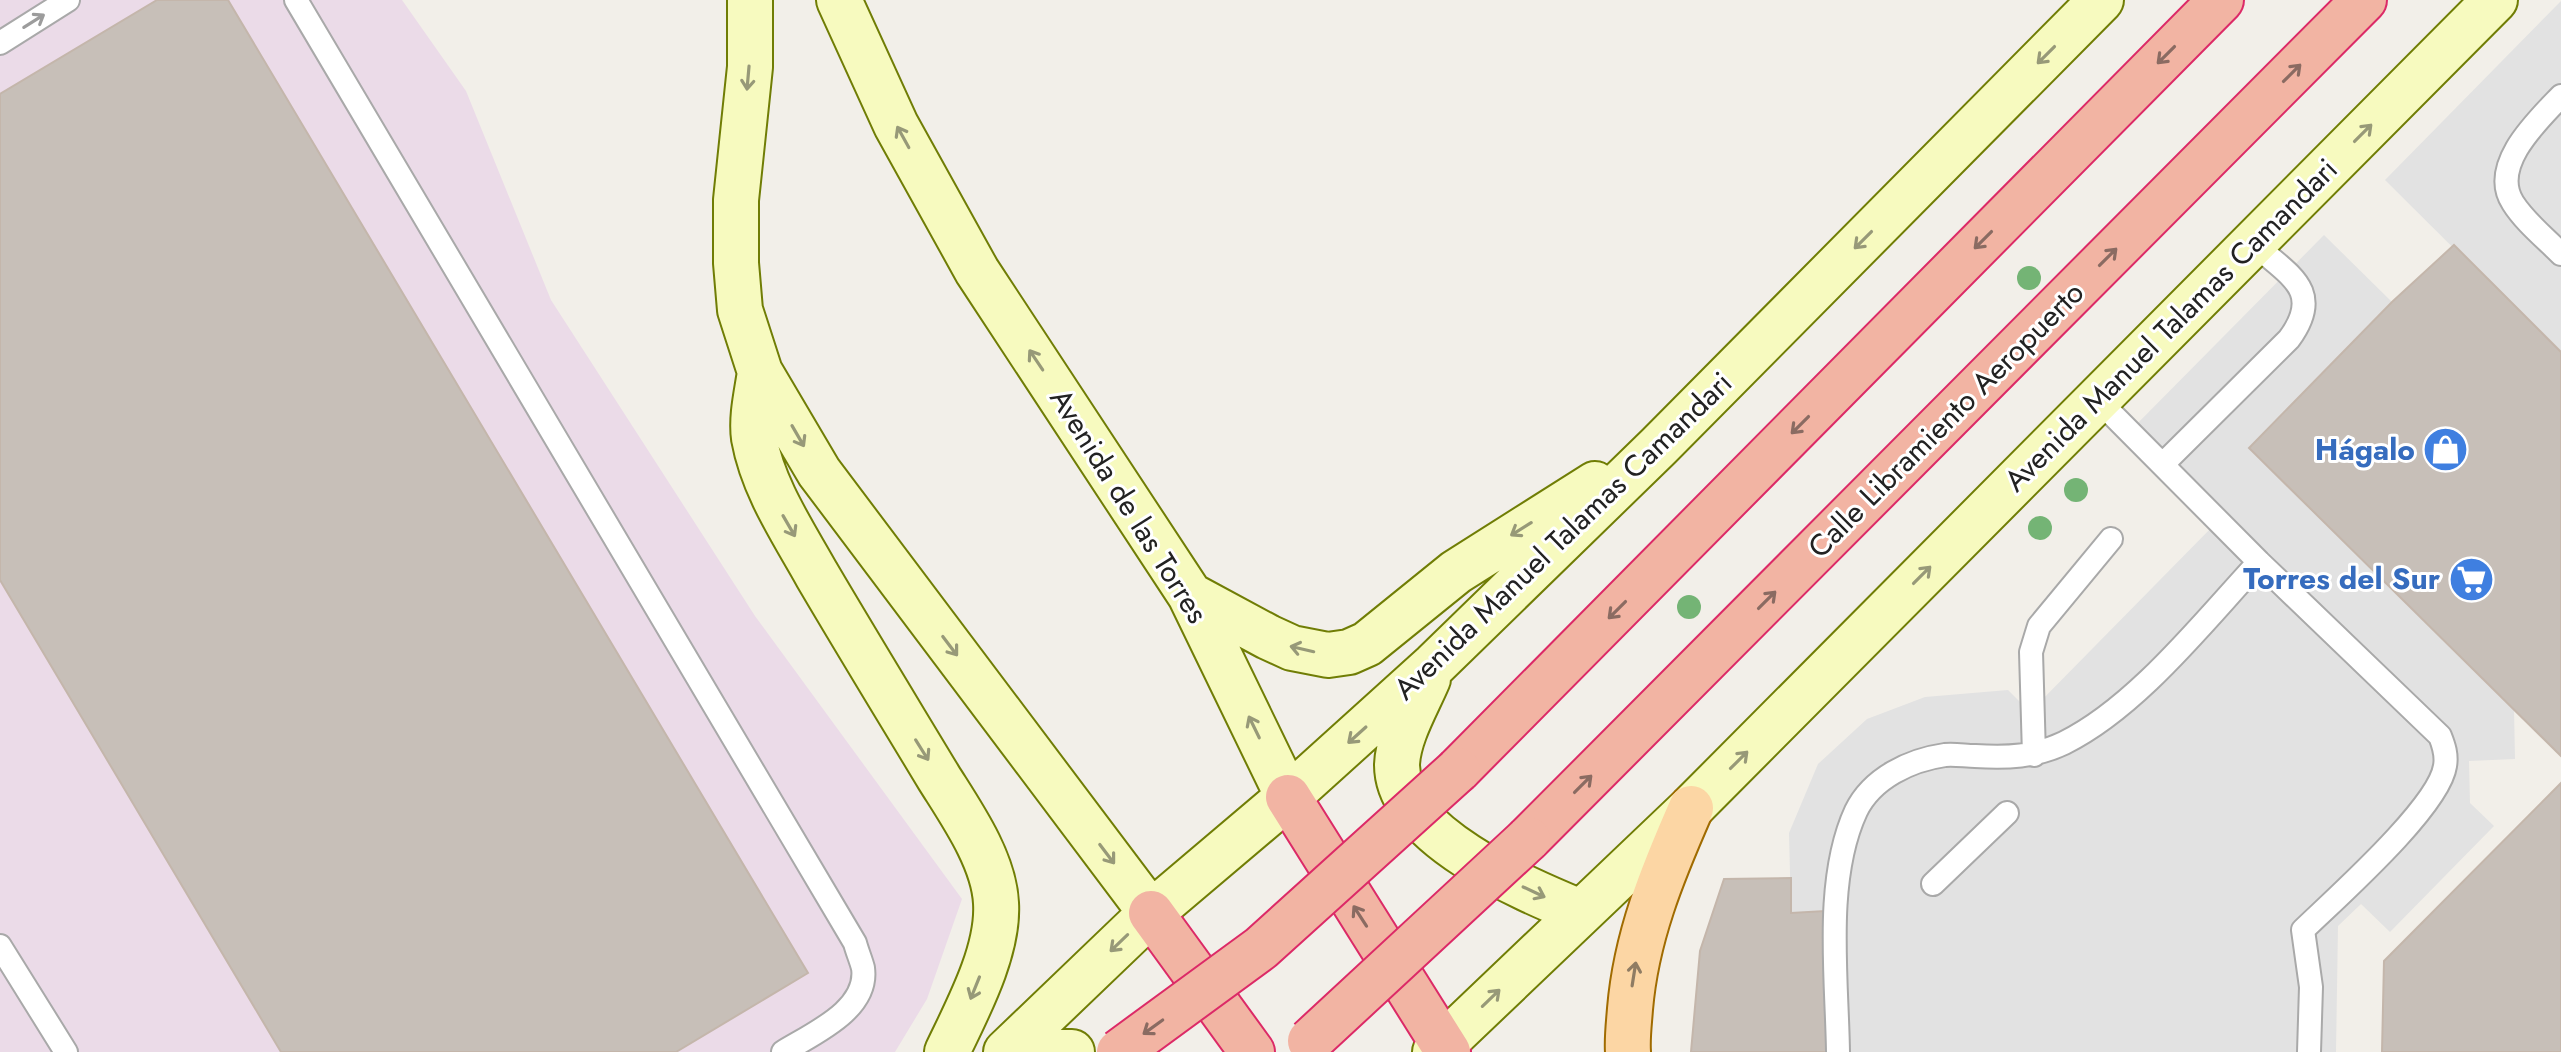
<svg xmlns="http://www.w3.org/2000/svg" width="2561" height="1052" viewBox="0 0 2561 1052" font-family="Jost,sans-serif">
<rect width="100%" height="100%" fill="#f2efe9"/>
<path fill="#ebdbe8" d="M0,0H402L466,91L551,300L755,616L962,899L927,999L895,1052H0Z"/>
<path fill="#e2e2e2" d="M2561,1V355L2385,180Z
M2324,235L2392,302L2249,448L2514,709L2515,759L2469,761L2470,803L2494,826L2390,932L2361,904L2338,926L2336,1052H1830L1824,911L1791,913L1789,833L1818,764L1867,719L1925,697L2008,690L2030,712L2215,524L2126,435Z"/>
<path fill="#c7bfb8" stroke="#c4b6ab" stroke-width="2" d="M157,0H228L808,973L676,1052H281L0,580V94Z
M2454,245L2561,352V756L2249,448L2392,302Z
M2561,783V1052H2382L2384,961Z
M1791,878V913L1825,911L1830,1052H1691L1700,951L1724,879Z"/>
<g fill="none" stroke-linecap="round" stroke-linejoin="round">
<defs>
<path id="service" d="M296,0L855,943C857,951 861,960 863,968C869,1010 812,1034 783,1052
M0,43L68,0
M2561,96C2537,121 2489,166 2513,203C2525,222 2545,238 2561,254
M2097,399L2259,562L2440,736C2444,746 2447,755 2445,766C2439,807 2336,898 2303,930L2311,987L2309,1052
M2163,464L2289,339C2325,290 2288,275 2253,243
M2034,755L2031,652L2039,626L2111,539
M1933,884L2007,813
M0,946L66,1052
M1838,1052C1837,978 1824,880 1856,811C1872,778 1910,760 1945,755C1955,754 1966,756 1975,756C2007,758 2035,757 2064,743C2137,707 2204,621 2259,562"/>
<path id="secondary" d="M750,0V67L736,200V263L740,310L760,372L819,472L1151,913
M839,0L896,125L977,271L1190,595L1288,797
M760,372C757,393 751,417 754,438C763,488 793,532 817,575C857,643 898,710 939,778C961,813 994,860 996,903C999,951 967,1010 947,1052
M1190,595L1268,637L1292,648L1328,655L1349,652L1367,644L1456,572L1595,484
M1428,679C1417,705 1398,736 1397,765C1397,836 1525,889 1580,912
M1006,1052L1151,913L1288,797L1434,665L1659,446L2101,0
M1040,1052H1072
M1435,1052L1691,808L2495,0"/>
<path id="primary" d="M1628,1052C1627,1038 1629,1023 1630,1009C1636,937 1662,874 1691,808"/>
<path id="trunk" d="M1458,770L2221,0
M1288,797L1448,1052
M1528,839L2364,0
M1151,913L1252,1052"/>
</defs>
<use href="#service" stroke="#a9a9a9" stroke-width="26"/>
<use href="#secondary" stroke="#707d05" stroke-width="48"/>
<use href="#primary" stroke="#a06b00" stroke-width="48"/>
<use href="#trunk" stroke="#dc2a67" stroke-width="48"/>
<use href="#service" stroke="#fff" stroke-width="22"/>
<use href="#secondary" stroke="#f7fabf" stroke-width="44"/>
<use href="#primary" stroke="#fcd6a4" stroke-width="44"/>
<use href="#trunk" stroke="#f2b4a3" stroke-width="44"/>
<defs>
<path id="trunk-bridge" d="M1310,1041L1528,839
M1119,1052L1261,948L1458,770"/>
</defs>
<use href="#trunk-bridge" stroke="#dc2a67" stroke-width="48" stroke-linecap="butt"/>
<use href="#trunk-bridge" stroke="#f2b4a3" stroke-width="44"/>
</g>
<g fill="#74b475">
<circle cx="2029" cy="278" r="12"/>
<circle cx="2076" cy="490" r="12"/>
<circle cx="2040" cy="528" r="12"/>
<circle cx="1689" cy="607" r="12"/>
</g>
<defs><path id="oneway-shaft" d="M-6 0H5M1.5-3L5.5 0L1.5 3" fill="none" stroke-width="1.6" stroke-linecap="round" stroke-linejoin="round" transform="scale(2)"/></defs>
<use stroke="#9c9c9c" href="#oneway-shaft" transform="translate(34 21) rotate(-32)"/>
<g stroke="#979978">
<use href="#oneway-shaft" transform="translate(2046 55) rotate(135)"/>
<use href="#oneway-shaft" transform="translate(748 78) rotate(95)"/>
<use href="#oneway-shaft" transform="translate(2363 133) rotate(-45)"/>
<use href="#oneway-shaft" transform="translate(903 137) rotate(-119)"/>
<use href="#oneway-shaft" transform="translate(1863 240) rotate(135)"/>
<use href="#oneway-shaft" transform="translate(1036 360) rotate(-124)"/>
<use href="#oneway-shaft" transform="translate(798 436) rotate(60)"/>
<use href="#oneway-shaft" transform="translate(789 526) rotate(60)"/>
<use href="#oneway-shaft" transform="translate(1521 529) rotate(148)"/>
<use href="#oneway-shaft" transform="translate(1922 575) rotate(-45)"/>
<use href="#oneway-shaft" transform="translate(950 646) rotate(53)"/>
<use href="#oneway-shaft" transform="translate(1302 649) rotate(-167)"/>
<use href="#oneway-shaft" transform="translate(1254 727) rotate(-116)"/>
<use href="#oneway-shaft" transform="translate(1357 735) rotate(138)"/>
<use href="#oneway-shaft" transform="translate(922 750) rotate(58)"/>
<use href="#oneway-shaft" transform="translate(1739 760) rotate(-45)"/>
<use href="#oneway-shaft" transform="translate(1107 854) rotate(53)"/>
<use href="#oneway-shaft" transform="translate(1534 892) rotate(25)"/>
<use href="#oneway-shaft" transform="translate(1119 943) rotate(136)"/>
<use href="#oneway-shaft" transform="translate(975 988) rotate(112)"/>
<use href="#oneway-shaft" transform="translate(1491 998) rotate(-44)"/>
</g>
<g stroke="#8a6b62">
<use href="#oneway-shaft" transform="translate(2166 55) rotate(135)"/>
<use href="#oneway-shaft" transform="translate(2292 73) rotate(-45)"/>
<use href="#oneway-shaft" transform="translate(1983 240) rotate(135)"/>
<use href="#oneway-shaft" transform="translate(2108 257) rotate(-45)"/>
<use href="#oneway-shaft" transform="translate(1800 425) rotate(135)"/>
<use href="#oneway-shaft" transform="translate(1767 600) rotate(-45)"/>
<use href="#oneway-shaft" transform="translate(1617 610) rotate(135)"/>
<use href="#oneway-shaft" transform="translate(1583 784) rotate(-45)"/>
<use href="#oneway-shaft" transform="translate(1360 916) rotate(-123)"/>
<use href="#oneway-shaft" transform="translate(1153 1027) rotate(144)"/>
</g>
<use stroke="#8f7c63" href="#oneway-shaft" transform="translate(1634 974) rotate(-81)"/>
<defs>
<symbol id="shop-disc" viewBox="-11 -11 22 22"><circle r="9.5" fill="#3f7fe0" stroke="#fff"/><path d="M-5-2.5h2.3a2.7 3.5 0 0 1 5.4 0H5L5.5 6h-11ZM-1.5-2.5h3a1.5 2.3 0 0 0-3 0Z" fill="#fff"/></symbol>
<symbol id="supermarket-disc" viewBox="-11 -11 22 22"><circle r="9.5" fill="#3f7fe0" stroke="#fff"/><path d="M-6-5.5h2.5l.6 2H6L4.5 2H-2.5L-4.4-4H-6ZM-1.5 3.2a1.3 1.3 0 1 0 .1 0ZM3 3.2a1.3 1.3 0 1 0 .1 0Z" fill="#fff"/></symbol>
</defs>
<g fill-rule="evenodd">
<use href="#shop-disc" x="2420" y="424" width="51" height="51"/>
<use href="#supermarket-disc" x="2446" y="554" width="51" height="51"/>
</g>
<g text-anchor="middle" stroke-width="6" stroke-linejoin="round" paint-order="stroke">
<g font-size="30" fill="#222" stroke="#fff">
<text transform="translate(2171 325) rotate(-45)" y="10">Avenida Manuel Talamas Camandari</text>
<text transform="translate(1946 420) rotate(-45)" y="10">Calle Libramiento Aeropuerto</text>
<text transform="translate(1129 506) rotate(58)" y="10">Avenida de las Torres</text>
<text transform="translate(1563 536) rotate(-44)" y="10">Avenida Manuel Talamas Camandari</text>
</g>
<g font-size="30" font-weight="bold" fill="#366cbe" stroke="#fff" text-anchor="end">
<text x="2415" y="460">Hágalo</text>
<text x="2440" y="589">Torres del Sur</text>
</g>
</g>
</svg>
